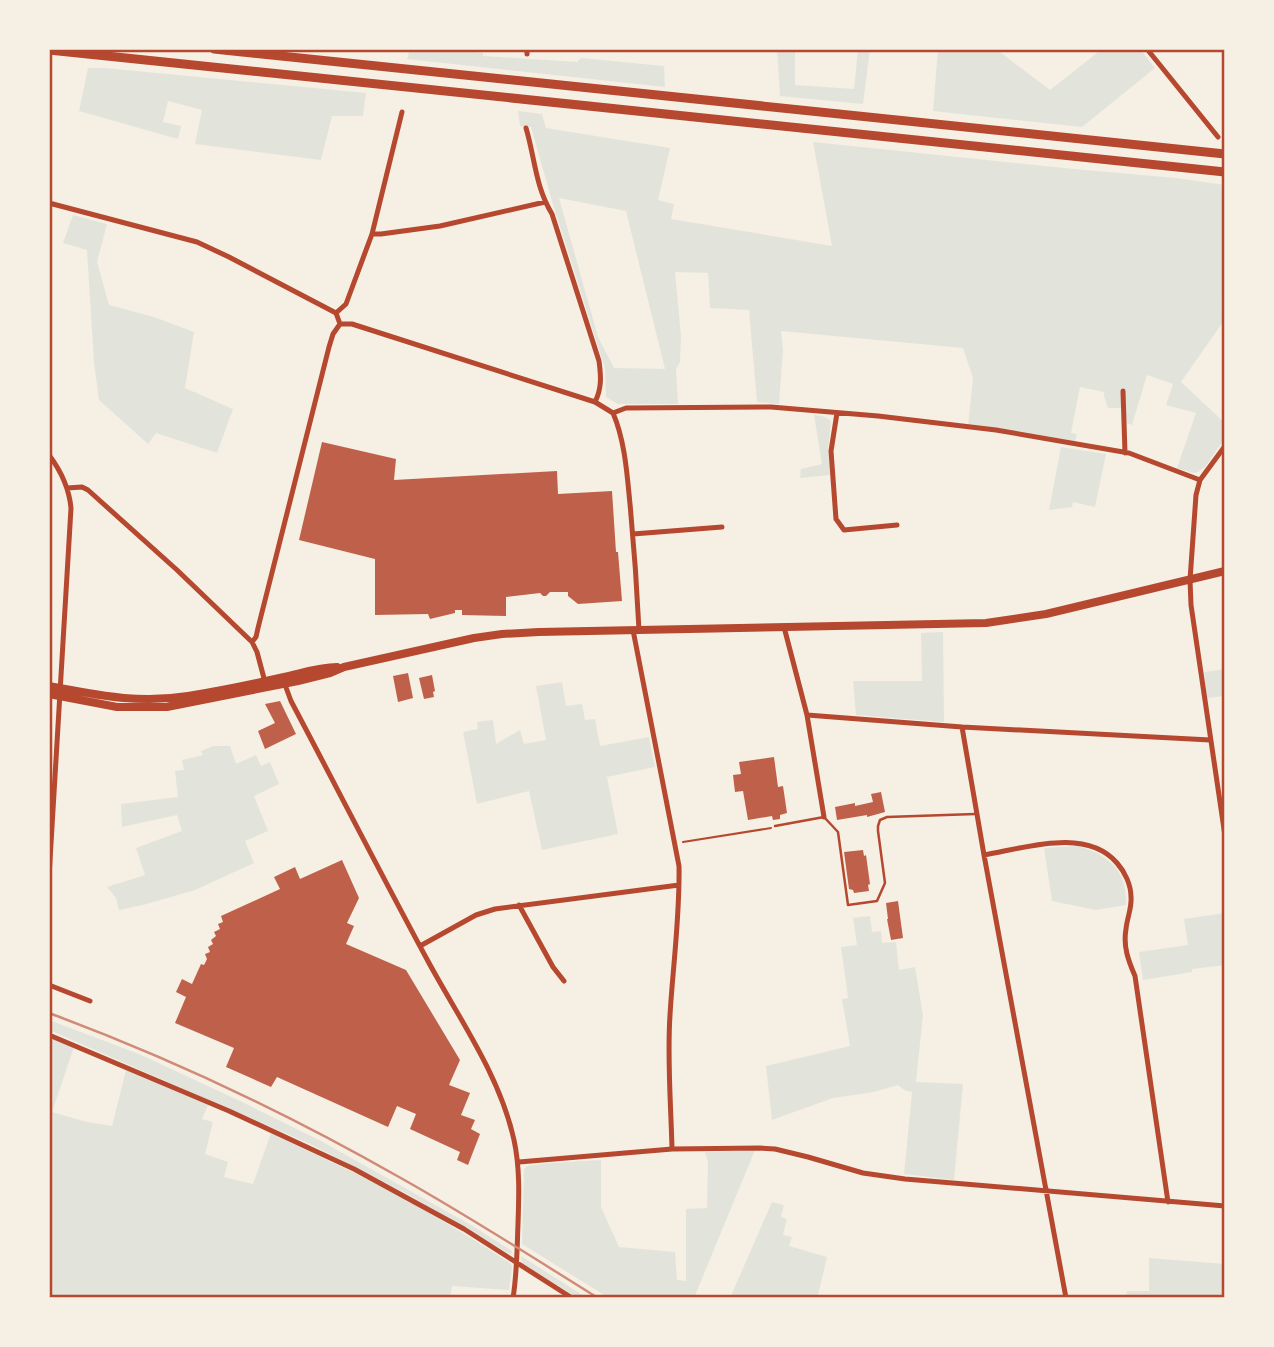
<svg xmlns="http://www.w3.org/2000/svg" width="1274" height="1347" viewBox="0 0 1274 1347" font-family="Montserrat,sans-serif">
<rect width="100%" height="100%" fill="#f6efe4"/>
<path fill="#e2e4dc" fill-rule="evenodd" d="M410,49H450L483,53V56L577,62L581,58L664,66L665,87L407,59Z
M777,49H795V85L854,89L858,49H870L863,104L780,96Z
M938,49H996L1050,90L1102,49H1140L1155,68L1082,127L933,111Z
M88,68H105L366,93L363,116H332L321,160L195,144L202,110L168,101L163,122L181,126L178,139L79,111Z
M518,111L542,114L546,128L670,148L658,200L674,204L671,219L832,246L813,142L1074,169L1176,178L1225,185V299L1221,304L1225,313V319L1181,382L1225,423V438L1205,467L1198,472L1193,473L1177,468L1196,413L1166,405L1173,384L1147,375L1132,425L1122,422L1123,408H1108L1104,396V392L1080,387L1071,433L1077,434L1075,441L968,425L973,378L963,348L781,331L783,350L779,404L757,402L749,310L710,308L708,273L675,272L681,336L680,362L676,369L678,404H618L606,397L605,368L552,201L531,127L520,126ZM559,198L626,211L665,369L614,368L598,337Z
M73,215L107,224L97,262L109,305L154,317L194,332L185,388L233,409L217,453L156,433L148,444L99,400L94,363L87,250L63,243Z
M814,415C821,416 827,416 831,422L828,450L830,475L800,478L801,469L822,464Z
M1061,447L1106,454L1095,507L1073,502L1072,507L1049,510Z
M943,632L944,722L856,715L853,681H922L921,633Z
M1225,669V696L1207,698L1204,672Z
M562,682L566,706L582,704L585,720L595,719L600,746L649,737L655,767L607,777L618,834L542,850L529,791L477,804L463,732L478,729L477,722L493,720L496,744L520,730L524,744L546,740L536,686Z
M213,746H230L236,764L256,755L261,766L270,762L279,784L254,796L268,831L245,841L254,863L195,890L143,905L119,910L116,898L107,887L145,875L136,848L182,831L177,815L122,827L121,804L178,797L175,771L184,770L182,760L203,755L201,751Z
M1077,846C1108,854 1128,871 1126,905L1096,910L1052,901L1044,848Z
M1225,913V965L1192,969V972L1143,980L1139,952L1188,945L1184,919Z
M870,916L872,932L881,931L882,943L896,942L899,970L915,967L923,1015L916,1082L963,1084L954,1180L904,1174L912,1092L904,1090L898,1085L874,1092L833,1098L772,1120L766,1066L850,1046L842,999L848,998L841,947L857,945L853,918Z
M49,1020L139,1054L240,1101L321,1141L471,1225L512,1251L511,1255L411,1196L310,1144L49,1030Z
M51,1038L74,1047L52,1112L87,1122L112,1126L126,1070L208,1105L202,1119L213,1122L205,1154L228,1162L224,1177L253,1184L271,1133C318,1156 366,1177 412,1203C445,1222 478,1242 510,1263L512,1267L509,1290L452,1286L450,1298H49V1042Z
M755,1150L694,1298H609L522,1244L524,1169L527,1166L550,1163L601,1160V1207L619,1247L675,1252L677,1280L686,1281V1209L707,1208L708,1163L705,1152Z
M772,1202L784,1205L781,1217L787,1219L783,1235L792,1237L789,1246L827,1257L818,1295L824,1298H730Z
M521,1256L587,1298H577L522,1263Z
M1149,1258L1225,1264V1298H1126L1127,1291H1149Z"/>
<path fill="#bf614a" d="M322,442L396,459L394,480L557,471L558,494L612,491L616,552H618L622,601L578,604L568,596V592H550L546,596H543L540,593L506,597V616L462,615V610H455V613L430,619L428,614L375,615V559L299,540Z
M408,673L413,698L398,702L393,676Z
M432,675L435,691L433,692L434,697L424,699L419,678Z
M280,701L296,734L265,749L258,731L275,723L265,704Z
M774,757L778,787L783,786L787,813L780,815V819L773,820L772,816L748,820L743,791L735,792L733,775L741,774L739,762Z
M881,792L885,812L867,817V815L837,820L835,807L855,803V806L873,802L871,794Z
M863,850L864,856L866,855L870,884L868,885L869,891L854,893L853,890L849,889L844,852Z
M342,860L359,898L347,923L354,926L346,944L406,970L460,1060L449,1085L470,1093L461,1115L475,1120L471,1129L480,1134L468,1165L457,1160L460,1152L410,1129L416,1114L397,1106L388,1127L277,1077L271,1087L226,1067L234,1048L175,1023L186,997L176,992L182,979L192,984L201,964L204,965L207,959L205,954L210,952L208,947L213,944L211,940L216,936L214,932L220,929L218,924L223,922L221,916L280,889L274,877L295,867L300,879Z
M898,901L903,938L891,940L887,919H888L886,903Z"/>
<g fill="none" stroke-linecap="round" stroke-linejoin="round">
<path stroke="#b5482f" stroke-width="2" d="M683,842L771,828"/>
<path stroke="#b5482f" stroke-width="2.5" d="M775,826L824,817L838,832L848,905L877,901L885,883L878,831V826L880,820L887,817L975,814"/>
<path stroke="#b5482f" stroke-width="5" d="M527,49V54
M1147,49L1218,137
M526,128C535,158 535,186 552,214L599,361C601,376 602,388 595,402
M49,203L197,242L229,257L336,313L340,324H352L595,402L613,413
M372,234H381L440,226L545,202
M336,313L346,304L372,234L402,112
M1123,391L1125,453
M613,413L626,408L771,407L878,416L996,430L1129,453L1200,480
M613,413C625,441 627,474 630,504C634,546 637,588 639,630
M837,413L831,451L836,519L844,530L897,525
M1225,446L1200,480L1196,495L1190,580L1191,605L1225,836
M49,455C61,471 69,487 71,508L49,877
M67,488L82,487L88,490L177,570L252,642L257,652L265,682
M633,534L722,527
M784,627L807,715L824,817
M633,630L679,866C680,916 673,965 670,1015C667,1060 671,1105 672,1149
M252,642L256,637L258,628L329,347L333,334L340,324
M284,682L291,701C337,788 382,876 429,963C460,1020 500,1076 514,1140C520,1168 519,1195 518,1224C517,1249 517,1274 513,1298
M807,715L962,727L1210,740
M962,727L984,855L1066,1298
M984,855C1025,848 1086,827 1117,863C1125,872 1131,885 1131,897C1132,908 1127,918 1126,929C1123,946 1128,960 1135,976L1168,1202
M519,905L553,967L564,981
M420,946L476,915L495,909L679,885
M49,985L90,1001
M49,1035L229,1111L354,1169L464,1229L572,1298
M519,1162L672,1149L760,1148L775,1149L808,1157L863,1173L905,1179L1225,1206"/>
<path stroke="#b5482f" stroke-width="8" d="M49,686C98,695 138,704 188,696C220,691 253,684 284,677C302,673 319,667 337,667
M49,694L117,707H167L298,681L330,673L344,667L474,638L502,634L539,632L986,623L1046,614L1225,571"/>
<path stroke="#b5482f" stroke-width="9" d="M214,49L1225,154
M49,50L1225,172"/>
<path stroke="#cf8b77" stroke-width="2.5" d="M49,1013C170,1058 287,1113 399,1177C467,1215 532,1257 598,1298"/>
</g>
<rect width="1274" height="1347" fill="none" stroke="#f6efe4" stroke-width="102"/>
<rect x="51" y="51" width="1172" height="1245" fill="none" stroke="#b5482f" stroke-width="2.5"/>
</svg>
